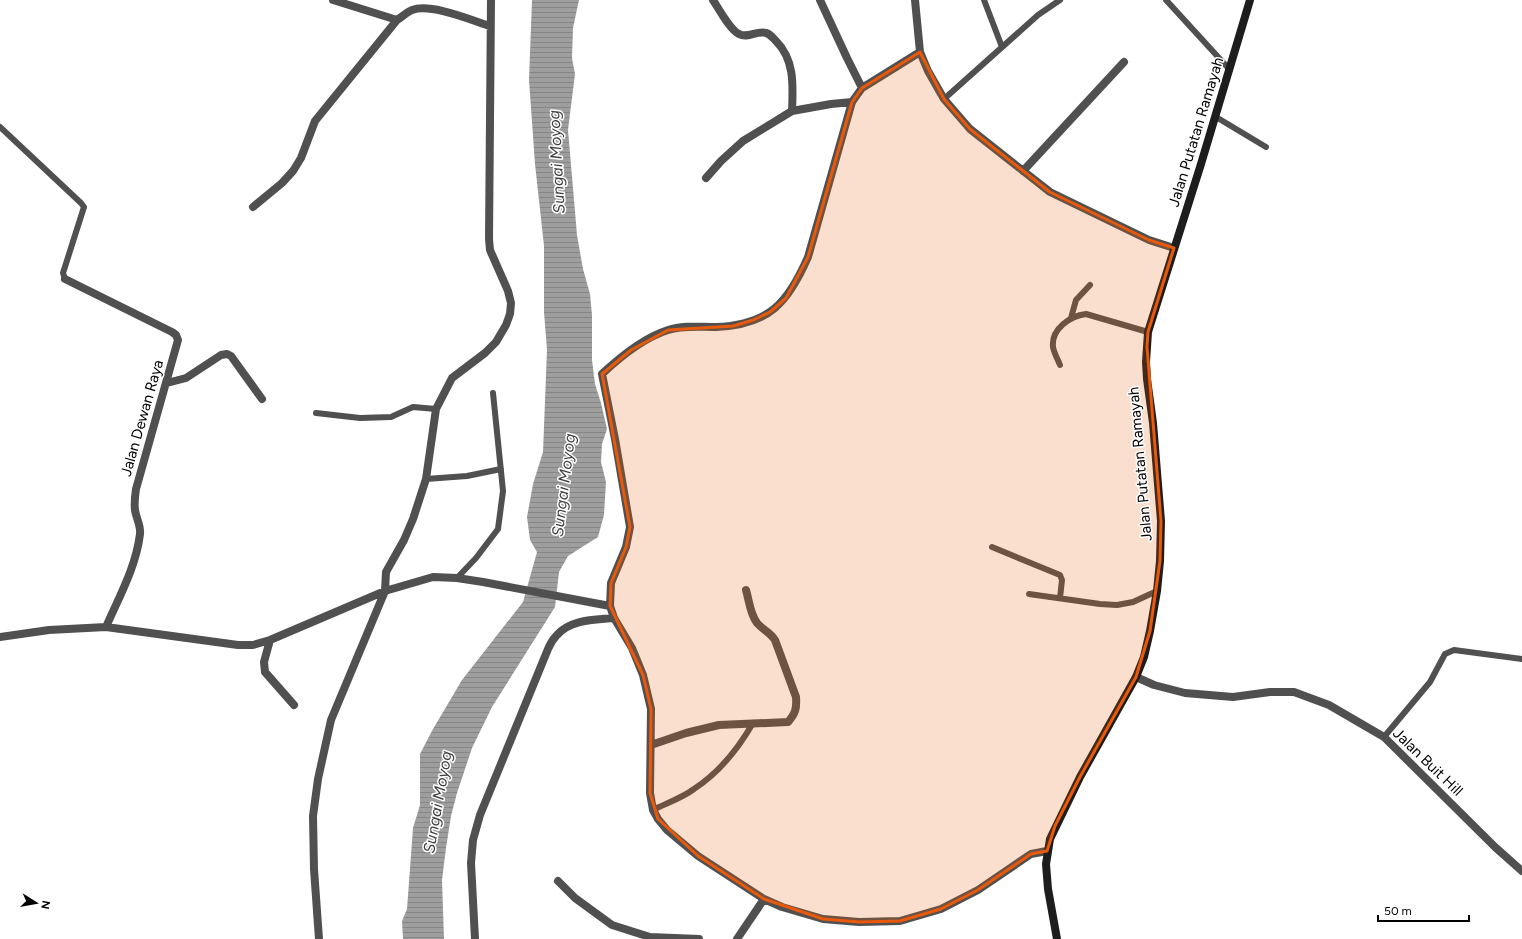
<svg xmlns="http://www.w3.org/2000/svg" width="1522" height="939" viewBox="0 0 1522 939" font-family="Figtree,sans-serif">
<defs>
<pattern id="water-rules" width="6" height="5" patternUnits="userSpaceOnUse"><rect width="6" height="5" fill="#9e9e9e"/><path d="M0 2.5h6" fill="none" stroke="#868686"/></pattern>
</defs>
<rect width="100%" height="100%" fill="#fff"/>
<path fill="url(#water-rules)" d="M532,0H579L573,28L572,58L575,74L568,130L577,235L583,269L590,294L592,315V360L595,384L601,403L607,429L602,444L601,462L606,482L604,515L598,537L568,556L559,572L555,607L492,707L472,748L457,793L451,816L446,848L442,880L444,939H403L402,921L407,909L413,828L420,805V754L433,729L462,680L523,602L537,552L530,540L527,517L533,484L543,452L547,350L544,312V246L535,164L529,80Z"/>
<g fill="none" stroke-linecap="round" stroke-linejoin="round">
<path stroke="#505050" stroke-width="6" d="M984,0L1002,47
M1166,0L1230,70
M944,99L1038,15L1060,0
M1216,117L1266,147
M0,127L81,203L84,207L63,273L65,279
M1071,318L1076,300L1090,285
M1060,365C1058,360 1054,353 1053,347C1051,329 1070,316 1086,314L1148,332
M316,413L360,418L391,417L413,407L436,409
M426,479L467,476L501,469
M992,547L1060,575L1062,580L1060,598
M457,578L476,558L498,529L503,491L493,393
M1029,594L1100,604L1117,605L1133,602L1157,591
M1384,737L1430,682L1445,654L1454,650L1522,659
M653,810C667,803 682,798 694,789C720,772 738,749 753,723"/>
<path stroke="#505050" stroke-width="8" d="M333,0L397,20
M713,0C719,9 730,30 739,34C748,39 757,30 766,33C770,34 773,38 776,41C795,60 793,86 792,111
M820,0L847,58L862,88
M915,0L920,52
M1023,171L1124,62
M706,178L721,161L743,141L792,111L831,104L852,102
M253,207L282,183L293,171L301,158L315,121L397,20C402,17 407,12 412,10C431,3 471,20 490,26
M65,279L172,332L176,335L178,340L136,489C135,496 134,503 135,510C136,518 141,525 140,534C136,567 119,597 106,627
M167,383L186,378L221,355L227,354L231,356L262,399
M610,606L611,583L626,547L630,527L615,439L602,374C620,357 643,338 668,330C683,325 700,327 716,327C769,325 788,303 808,257L852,102L862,88L920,52L928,71L944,99L970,129L1050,192L1149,240L1174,248
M0,637L49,630L106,627L238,645H253L270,640L385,591L433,577L457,578L483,582L610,606L614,618L632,648L643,675L651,709L650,793L653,810L658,819L667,830L698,856L764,899L782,907L823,919L859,922L900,921L941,909L978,890L1031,854L1047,851
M270,640L264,662L265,672L294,705
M1136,677L1154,685L1185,693L1233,697L1270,692H1294L1329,705L1384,737L1495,847L1522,871
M651,745L686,733L719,725L788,722C795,714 797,709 796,697L775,640C770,632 763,630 757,623C750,614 749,600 746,590
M558,881L575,898L612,925L650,937L699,939
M319,939L314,869L313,816L318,779L331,720L385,591L386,572L404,540L413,519L426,479L436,409L452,378L485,353L496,342L506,325L510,314L511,303L508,291L490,250L489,239L491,0
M475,939L471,863L473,840L480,815L548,649C550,644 553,639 557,635C571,619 595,620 614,618
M737,939L764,899"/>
<path stroke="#1d1d1d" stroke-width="8" d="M1057,939L1048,889L1046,864L1050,839L1080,777L1136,677L1144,657L1150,631L1157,591L1160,561L1161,521L1153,423L1147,379L1146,362L1148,332L1201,164L1250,0"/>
</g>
<path fill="#e8590c" fill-opacity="0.2" stroke="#e8590c" stroke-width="3" stroke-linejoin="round" d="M920,52L944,99L970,129L1050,192L1149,240L1174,248L1148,332L1147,347L1161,521L1160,561L1150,631L1136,677L1080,777L1055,826L1047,851L1031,854L978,890L941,909L900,921L859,922L823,919L764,899L698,856L658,819L650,793L651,709L643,675L610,606L611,583L626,547L630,527L602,374L631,350L668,330L733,326L753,320L770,312L786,298L808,257L852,102L862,88Z"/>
<g text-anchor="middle" stroke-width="3" stroke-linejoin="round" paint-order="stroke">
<g font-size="15" fill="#000" stroke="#fff">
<text transform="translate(1196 132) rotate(-73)" y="5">Jalan Putatan Ramayah</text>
<text transform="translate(142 418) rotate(-74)" y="5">Jalan Dewan Raya</text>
<text transform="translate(1140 464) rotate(-95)" y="5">Jalan Putatan Ramayah</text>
<text transform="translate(1428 762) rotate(44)" y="5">Jalan Buit Hill</text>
</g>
<g font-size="16" font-style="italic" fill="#3f3f3f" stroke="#fff">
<text transform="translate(556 162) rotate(-93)" y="6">Sungai Moyog</text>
<text transform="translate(563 485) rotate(-83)" y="6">Sungai Moyog</text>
<text transform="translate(437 802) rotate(-80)" y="6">Sungai Moyog</text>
</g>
</g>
<g transform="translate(36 903) rotate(101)" stroke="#ffffff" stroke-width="3" paint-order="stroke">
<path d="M0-3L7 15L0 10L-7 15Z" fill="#000000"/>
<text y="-6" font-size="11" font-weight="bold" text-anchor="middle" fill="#000000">N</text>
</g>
<path d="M1378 915v6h91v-6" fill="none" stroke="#000000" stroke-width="2"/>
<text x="1384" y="915" font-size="12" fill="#000000" stroke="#ffffff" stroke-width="3" paint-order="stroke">50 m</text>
</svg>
